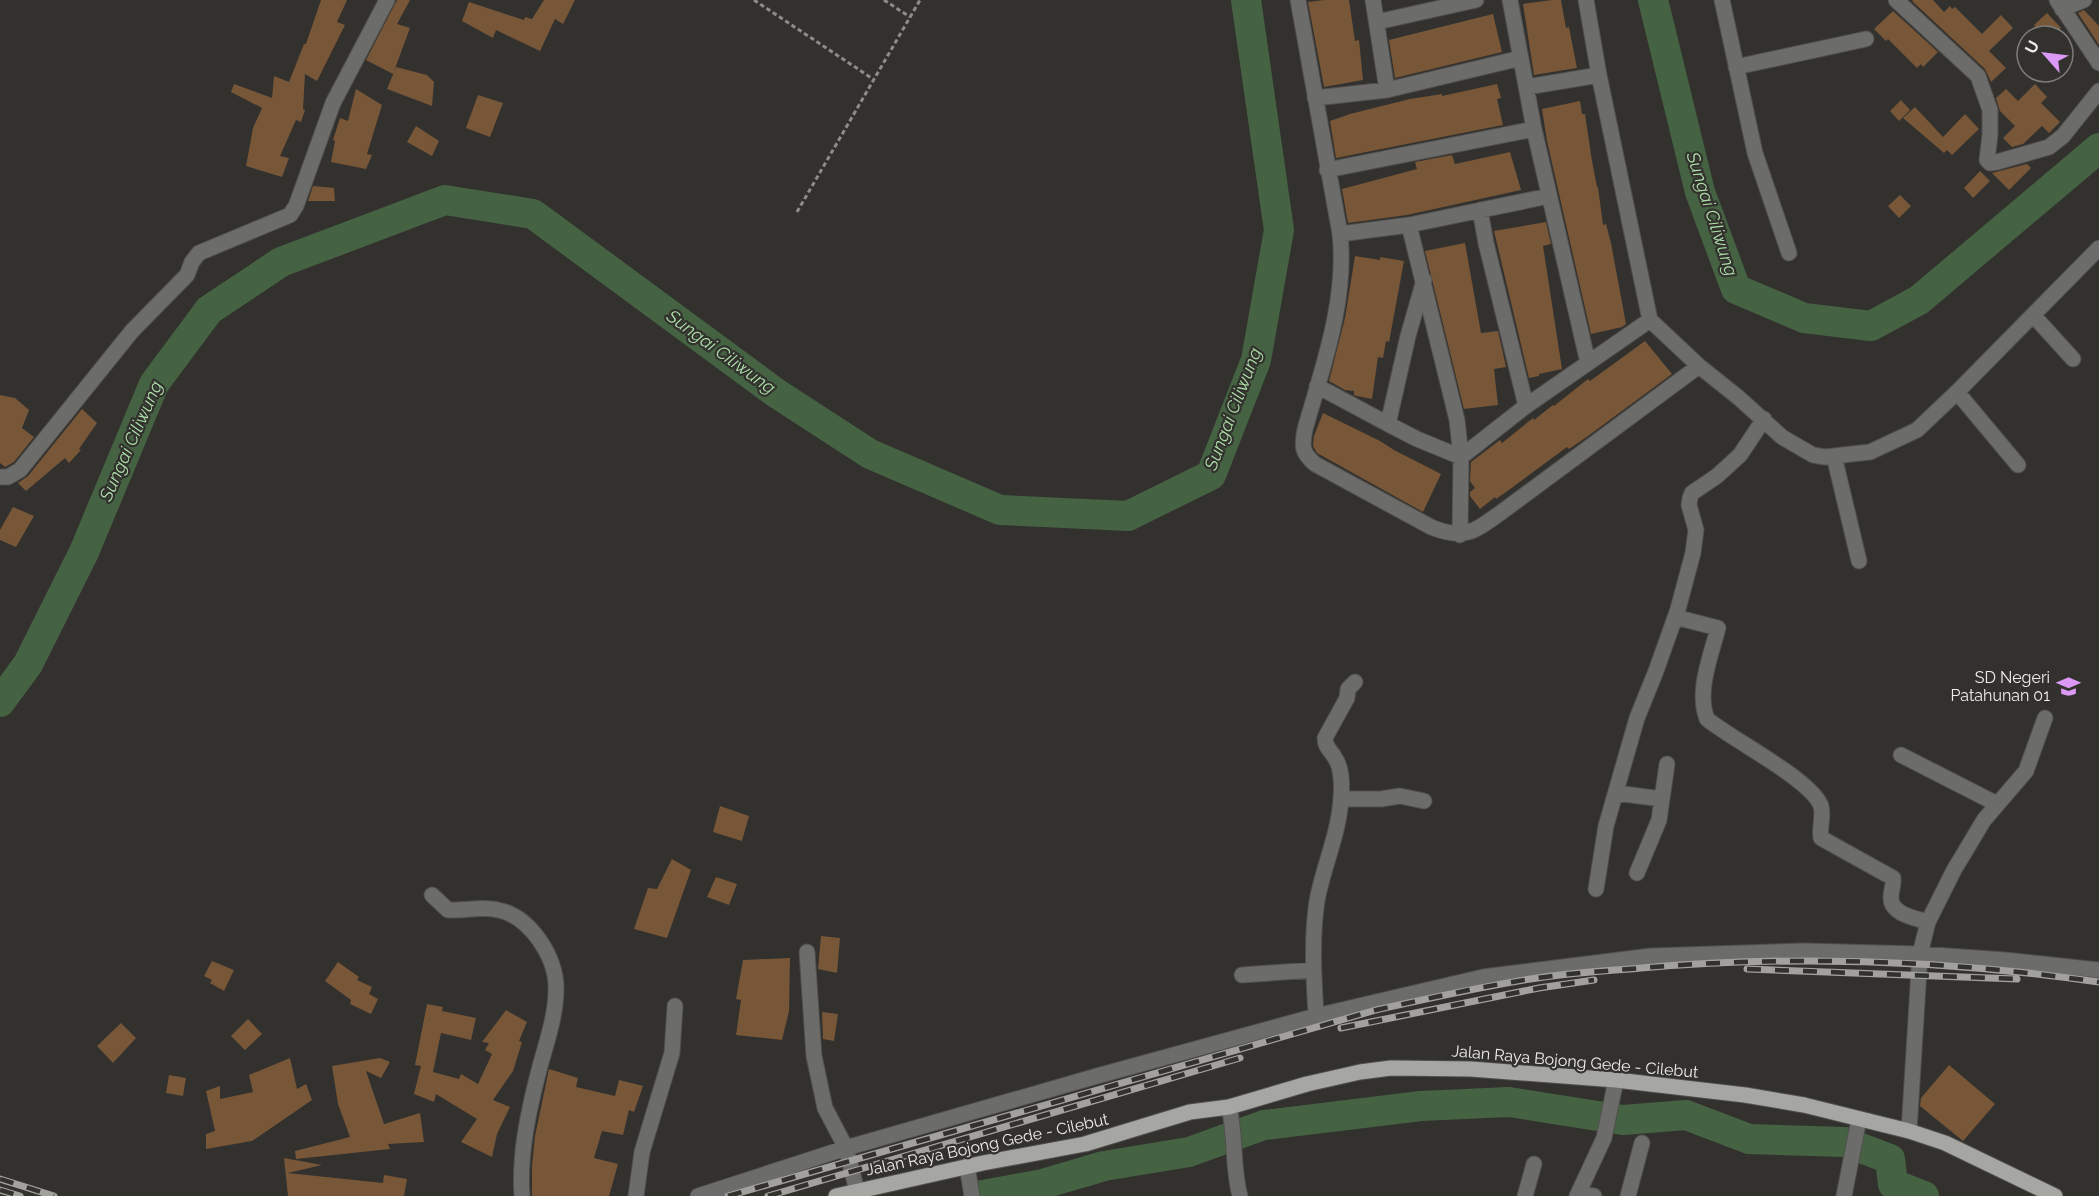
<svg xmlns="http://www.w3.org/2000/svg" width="2099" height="1196" viewBox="0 0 2099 1196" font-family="Raleway,sans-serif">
<rect width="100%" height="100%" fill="#32312e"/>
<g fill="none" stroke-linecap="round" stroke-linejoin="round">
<path stroke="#456343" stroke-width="30" d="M1653,0L1700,192L1736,289L1804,318L1871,326L1919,300L2099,148
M0,702L28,664L84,552L154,384L209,310L281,262L445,200L533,214L776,393L870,454L1000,510L1128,516L1211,475L1256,360L1279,230L1246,0
M978,1196L1043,1184L1104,1166L1189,1152L1264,1125L1421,1106L1509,1102L1623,1120L1686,1115L1749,1139L1845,1142L1890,1159L1893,1184L1924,1196"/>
</g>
<path fill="#785638" d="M321,0H347L337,22L345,25L317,81L305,74L303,109L305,110L301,122L296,120L280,156L289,158L282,177L246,166L253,128L262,108L231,92L234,84L272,98L274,76L289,82L304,44H306L308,38Z
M397,0H410L397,24L410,28L393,74L366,60Z
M544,0H575L563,24L555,19L540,51L496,30L493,38L462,21L469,2L524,20L525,17L532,19Z
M1324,0H1349L1355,41L1359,40L1363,80L1324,87L1308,2Z
M1552,0H1561L1566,28L1569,27L1577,68L1534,75L1523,4Z
M1913,0H1933L1944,12L1950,6L1952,9L1955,7L1982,34L2001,15L2013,28L1989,51L2006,68L1991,82L1985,69L1912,1Z
M2084,10L2099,26V45L2078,13Z
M1893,11L1938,52L1923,67L1921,64L1917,68L1888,39L1886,41L1874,29Z
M2047,13L2061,28L2053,36H2045L2034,25Z
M1493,14L1502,52L1395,78L1389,40Z
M396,67L427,75L434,82L432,106L387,89Z
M1497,84L1501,98L1497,99L1503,125L1336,158L1330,121L1350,114L1410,99L1442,94V96Z
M2035,84L2047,97L2041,103L2060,122L2049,133L2042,126L2023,144L2012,147L2003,138L2015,126L2000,111L1996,98L2006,89L2018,101Z
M356,89L382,105L367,154L372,155L366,169L331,162L335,141L333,140L340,118L348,121Z
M478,95L503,103L490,137L466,128Z
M1901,100L1910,110L1899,121L1890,111Z
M1580,101L1582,114H1585L1592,161L1597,187H1598L1603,225L1606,224L1611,243L1626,324L1622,327L1591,334L1547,141L1542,109Z
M1915,107L1943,137L1965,114L1979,129L1952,155L1947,150L1944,153L1903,118Z
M416,126L439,141L432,156L407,142Z
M1510,152L1521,190L1407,215L1348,223L1342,189L1417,169L1415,162L1452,155L1455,164Z
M2027,164L2031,168L2009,190L1992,173Z
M1980,171L1990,181L1973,198L1964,188Z
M313,186L334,188L335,201H308Z
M1900,195L1911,206L1899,218L1888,206Z
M1546,222L1551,244L1543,246L1562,369L1539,374V376L1529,378L1494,231Z
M1465,243L1481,333L1498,331L1506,367L1494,369L1498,405L1464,409L1425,251Z
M1355,256L1380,260V257L1404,261L1389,342L1386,341L1383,358L1378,357L1372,399L1357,396L1354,395V391L1345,390L1329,381L1345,318Z
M1645,341L1672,374L1588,436L1569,449L1567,447L1513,487L1496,499L1495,497L1480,509L1470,496V492L1475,488L1470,481L1471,462L1500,440L1502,443L1533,418L1534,420L1553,405L1554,406L1588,379L1590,381Z
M0,395L15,398L29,410L22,428L34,437L14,462L5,467L0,463Z
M82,409L97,423L79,449L81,450L69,463L65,458L26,491L18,483L28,476Z
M1323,413L1380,441L1394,450L1441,474L1423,512L1317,453L1313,446L1314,436Z
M13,507L34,516L16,547L0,540V530Z
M720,806L749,816L742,841L713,832Z
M672,859L691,870L667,938L634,929L648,888L657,889Z
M716,877L737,884L729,905L707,897Z
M821,936L840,938L837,973L818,969Z
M790,958L789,1011L782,1040L736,1035L741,1000L736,999L743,960Z
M212,961L234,970L224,991L210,983L212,980L204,976Z
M338,962L359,977L357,980L372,987L369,994L378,999L371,1014L350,1004L351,1000L325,981Z
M427,1004L443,1007L442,1011L476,1018L471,1040L441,1033L433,1072L459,1079L461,1074L478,1084L492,1054L485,1050L489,1043L482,1042L506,1010L527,1022L519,1041L522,1042L513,1071L493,1100L510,1107L497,1134L492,1157L461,1142L477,1119L436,1094L434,1102L414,1094L421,1066L415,1065Z
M822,1012L838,1014L834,1041L823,1039Z
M248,1019L262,1034L245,1050L231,1036Z
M121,1023L136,1038L113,1063L97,1046Z
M290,1058L297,1089L306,1084L312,1100L252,1141L206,1149V1134L215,1131L206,1091L220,1086V1099L253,1092L249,1075Z
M380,1058L390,1062L381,1078L366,1071L384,1124L420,1113L424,1142L388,1144L390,1149L296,1159L295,1151L350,1137L338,1104L332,1066Z
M1949,1065L1995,1104L1963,1141L1920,1106L1921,1098Z
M549,1069L578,1078L576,1087L615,1096L619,1080L643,1086L634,1112L629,1110L623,1135L602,1131L594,1158L618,1164L609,1196H532V1166L535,1136Z
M169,1075L186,1078L183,1096L166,1093Z
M284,1158L322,1165L288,1173L383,1183L384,1175L407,1179L404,1196H288Z"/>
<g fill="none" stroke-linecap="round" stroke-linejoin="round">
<defs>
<path id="minor" d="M1298,0L1340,234C1347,300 1323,366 1305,429C1302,446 1301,452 1315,464L1431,527C1465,541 1475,531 1503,511L1699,366
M1373,0L1387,90
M1510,0L1534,129L1588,363
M1586,0L1599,75L1650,320L1699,366L1739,398L1782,437L1813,455L1825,457L1870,452L1917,430L1957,392L2099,248
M1722,0L1755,153L1789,253
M1896,0L1978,76L1990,110V135L1987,160L1990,163L1997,162L2049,147L2063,136L2099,91
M2057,0L2099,63
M2062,9L2084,0
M1377,22L1476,0
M1736,67L1866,39
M1527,87L1599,75
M1315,98L1387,90L1521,58
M1327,170L1534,129
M1480,210L1486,243L1526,406
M1409,225L1457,420L1461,457L1460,535
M1340,234L1409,225L1549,196
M1424,280L1408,336L1388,424L1417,439L1461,457L1526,406L1650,320
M2033,315L2073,359
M1317,386L1388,424
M1957,392L2018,465
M1834,456L1859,561
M0,477H8L20,470L132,331L187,275L192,262L199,253L290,215L296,206L333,103L387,0
M1675,617L1718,628C1711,656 1696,691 1707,719C1731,739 1812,780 1821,806C1824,816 1819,828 1821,838L1893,878C1894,885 1891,890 1891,897C1890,914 1915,918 1928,922
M1901,755L1997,804
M1616,793L1662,799
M1341,799H1381L1400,796L1424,801
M1637,873L1659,820L1667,764
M1596,889L1606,826L1637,718L1656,671L1678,609L1693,553L1696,530L1689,505L1690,498L1692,493L1717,476L1740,455L1764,419
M432,895L448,910C465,911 482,906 498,910C530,916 557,958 556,989C556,1018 545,1046 538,1074C528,1113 519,1156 522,1196
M807,952L814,1056L825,1108L846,1148L857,1191
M1242,975L1313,970
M1316,1016C1314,978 1311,940 1317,901C1323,867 1339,834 1341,798C1342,787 1342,768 1335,758C1331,750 1325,748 1325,738L1347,698L1348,689L1355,682
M1229,1107C1236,1136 1232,1167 1240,1196
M1909,1131L1920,954L1928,922L1954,870L1984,820L2026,771L2045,718
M967,1166L972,1196
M1578,1194L1594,1196
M636,1196L642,1152L672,1053L675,1006
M698,1196L846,1148L1097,1076L1316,1016L1483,977L1651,956L1804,951L1920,954L2005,960L2099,970
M1525,1196L1534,1164
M1577,1196L1604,1138L1616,1080
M1628,1196L1642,1143
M1844,1196L1859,1119"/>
<path id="major" d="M836,1196L983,1163L1085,1144L1190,1112L1229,1107L1307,1084L1360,1072L1391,1068L1471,1069L1616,1080L1745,1095L1804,1105L1909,1131L1945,1143L2055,1196"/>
</defs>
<use href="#minor" stroke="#504f4c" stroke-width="17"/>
<use href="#major" stroke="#504f4c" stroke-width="17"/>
<path stroke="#8d8c89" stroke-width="3" stroke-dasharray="4.5 3" stroke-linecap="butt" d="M754,0L873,79
M884,0L910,17
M797,212L920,0"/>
<use href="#minor" stroke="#6c6c6b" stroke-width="15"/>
<use href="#major" stroke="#a6a7a3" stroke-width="15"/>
<defs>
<path id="rail" d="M1747,969L2017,979
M1341,1028L1539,988L1594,980
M0,1179L54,1196
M0,1190L20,1196
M728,1196L1376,1010C1430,998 1483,986 1537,978C1571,973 1606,971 1641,968C1794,955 1947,960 2099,982
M768,1196L1240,1058"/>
</defs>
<use href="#rail" stroke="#a2a19e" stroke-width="7"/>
<use href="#rail" stroke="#32312e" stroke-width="4.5" stroke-dasharray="14" stroke-linecap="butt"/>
</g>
<defs>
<symbol id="school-bare" viewBox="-9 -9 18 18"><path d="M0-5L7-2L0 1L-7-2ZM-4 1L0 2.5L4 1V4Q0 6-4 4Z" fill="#db99f5" stroke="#32312e" stroke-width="2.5" paint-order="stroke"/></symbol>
</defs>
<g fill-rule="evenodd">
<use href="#school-bare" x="2052" y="670" width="33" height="33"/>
</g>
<g text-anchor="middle" stroke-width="4.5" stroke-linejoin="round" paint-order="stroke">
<g font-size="16" fill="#edecea" stroke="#32312e" text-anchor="end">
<text x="2050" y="683">SD Negeri<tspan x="2050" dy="18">Patahunan 01</tspan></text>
</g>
<g font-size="16" fill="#edecea" stroke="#32312e">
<text transform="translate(1575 1061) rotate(5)" y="6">Jalan Raya Bojong Gede - Cilebut</text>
<text transform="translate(987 1144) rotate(-12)" y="6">Jalan Raya Bojong Gede - Cilebut</text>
</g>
<g font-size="18" font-style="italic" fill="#addfa8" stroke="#32312e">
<text transform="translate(1712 214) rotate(72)" y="6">Sungai Ciliwung</text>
<text transform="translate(721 352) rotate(36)" y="6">Sungai Ciliwung</text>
<text transform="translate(1233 409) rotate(-69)" y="6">Sungai Ciliwung</text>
<text transform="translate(131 441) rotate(-66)" y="6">Sungai Ciliwung</text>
</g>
</g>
<g transform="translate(2045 54) rotate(298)"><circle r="28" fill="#32312e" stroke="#7d7c79" stroke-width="1.5"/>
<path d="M0-4.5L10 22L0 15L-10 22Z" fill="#db99f5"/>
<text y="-9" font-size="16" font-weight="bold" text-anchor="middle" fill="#edecea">U</text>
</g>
</svg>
